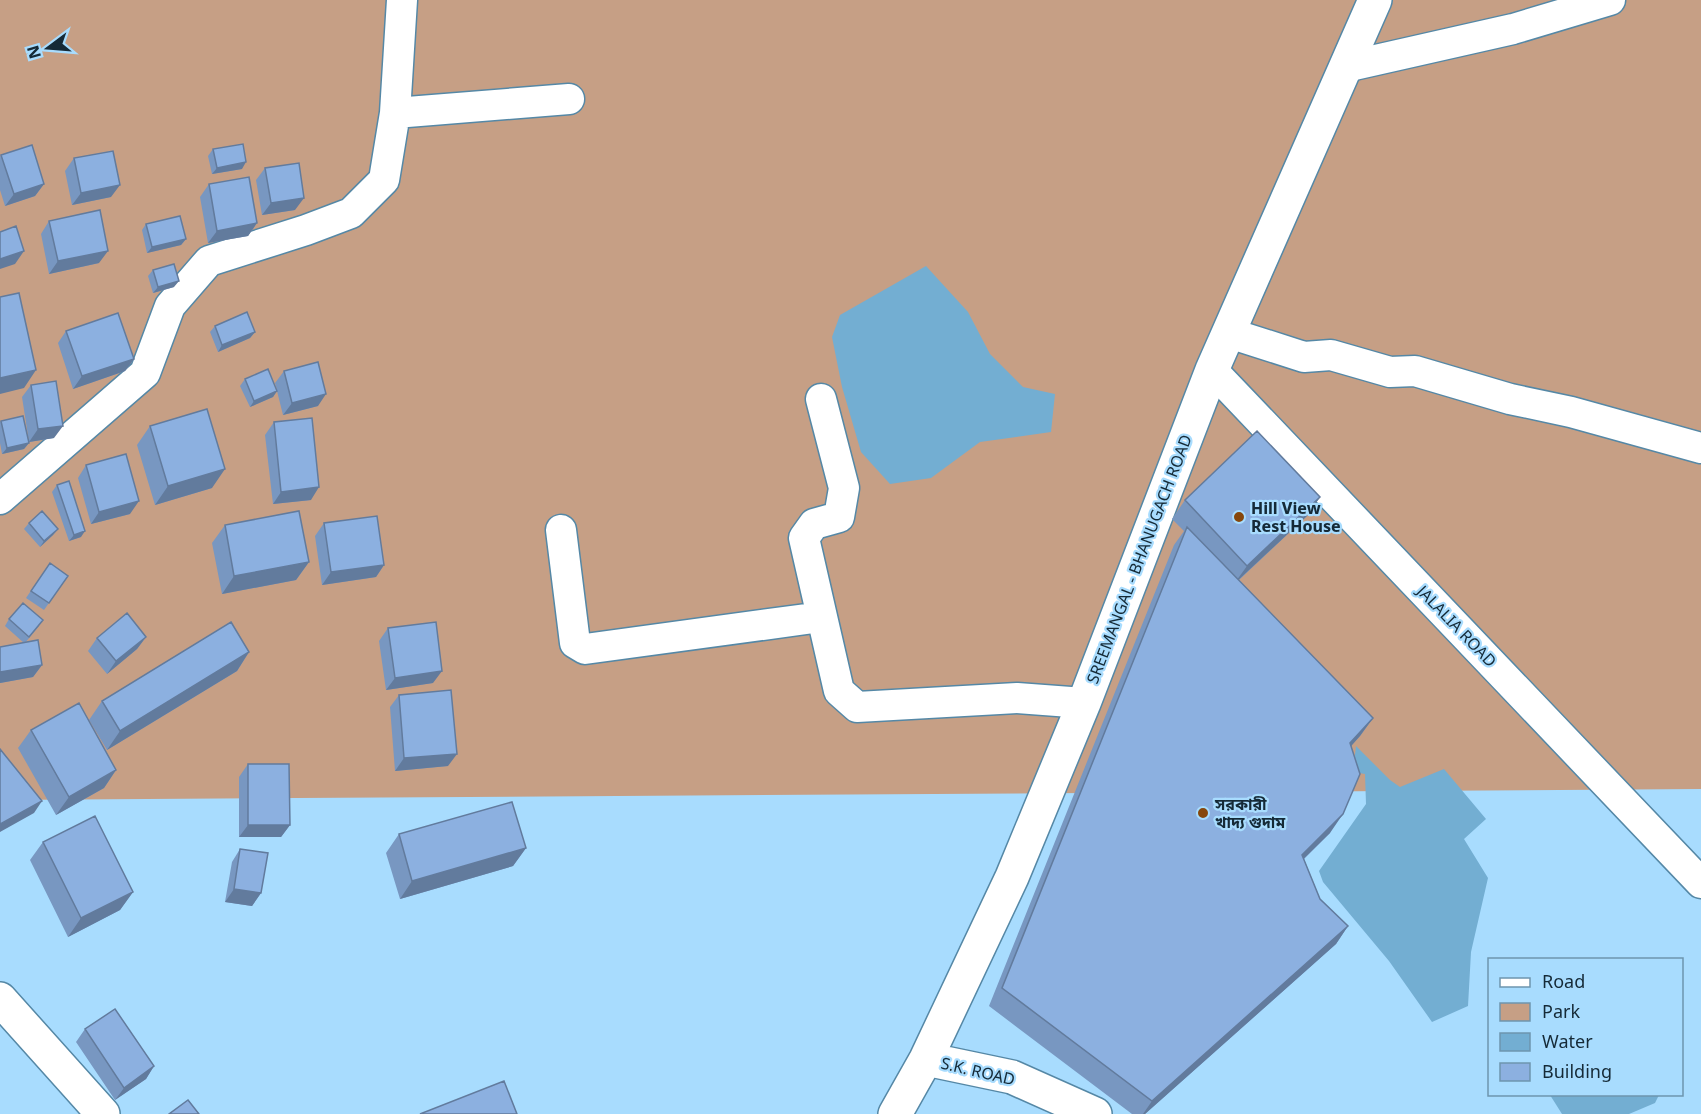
<svg xmlns="http://www.w3.org/2000/svg" width="1701" height="1114" viewBox="0 0 1701 1114" font-family="Georgia,'Noto Sans Bengali',serif">
<rect width="100%" height="100%" fill="#a8dcfe"/>
<path fill="#c69f85" d="M0,0H1701V789L0,800Z"/>
<path fill="#73aed2" d="M926,266L968,312L990,354L1023,387L1055,394L1051,432L980,442L931,478L890,484L861,452L842,387L832,337L840,315Z
M1356,746L1390,780L1400,787L1444,769L1486,819L1464,839L1488,878L1471,952L1468,1006L1432,1022L1389,961L1323,882L1319,871L1366,804L1365,774L1353,772Z
M1550,1095H1659L1655,1103L1629,1114H1562Z"/>
<g fill="none" stroke-linecap="round" stroke-linejoin="round">
<defs>
<path id="minor" d="M1345,67L1513,29L1610,0
M395,113L569,99
M1229,333L1304,357L1331,355L1390,372L1415,371L1510,399L1571,412L1701,448
M1212,370L1701,883
M821,399L844,488L839,517L814,524L804,538L839,691L857,707L1017,698L1084,703
M0,499L145,373L170,306L209,261L306,230L351,213L384,180L395,113L402,0
M561,530L575,643L585,649L821,617"/>
<path id="tertiary" d="M0,999L103,1114"/>
<path id="secondary" d="M926,1059L1012,1077L1095,1114
M895,1114L926,1059L1012,877L1084,703L1212,370L1375,0"/>
</defs>
<use href="#minor" stroke="#5588a6" stroke-width="33"/>
<use href="#tertiary" stroke="#5588a6" stroke-width="36"/>
<use href="#secondary" stroke="#5588a6" stroke-width="36"/>
<use href="#minor" stroke="#fff" stroke-width="30"/>
<use href="#tertiary" stroke="#fff" stroke-width="33"/>
<use href="#secondary" stroke="#fff" stroke-width="33"/>
</g>
<path fill="#7897c1" d="M213,149L242,169L212,174L208,156Z
M1,155L44,184L35,196L5,206L0,190V157Z
M74,158L111,197L72,205L65,171Z
M265,168L295,210L262,215L256,180Z
M209,184L257,223L248,236L208,243L200,197Z
M49,221L99,263L49,274L41,234Z
M146,224L186,239L181,245L147,253L142,230Z
M153,270L174,287L153,293L148,276Z
M215,326L255,332L250,338L218,352L210,332Z
M66,331L134,359L125,371L73,389L58,343Z
M284,371L318,406L283,415L277,391L273,397L250,407L240,386L245,379L277,390L275,383Z
M31,385L54,438L29,442L22,397Z
M1,421L29,443L24,449L2,454L0,443V422Z
M274,422L311,500L273,504L265,435Z
M150,426L212,488L155,505L137,445Z
M86,465L130,514L91,524L78,478Z
M57,485L81,537L69,541L52,492Z
M1320,497L1307,516L1239,580L1373,718L1360,736L1351,746L1330,833L1304,859L1320,899L1348,926L1336,944L1145,1114H1132L989,1006L1174,545L1184,531L1172,519L1185,500Z
M29,523L58,529L53,535L40,547L24,529Z
M324,523L384,565L376,577L322,585L315,536Z
M225,525L309,562L296,580L222,594L212,543Z
M50,563L68,576L44,610L26,598Z
M9,619L39,626L25,643L42,665L33,677L0,683V647L24,643L5,626Z
M388,628L433,683L386,690L379,641Z
M146,637L137,649L107,674L88,651L97,638Z
M249,652L237,671L107,750L89,720L102,701Z
M399,695L448,766L395,771L390,707Z
M31,730L116,770L104,788L56,815L18,748Z
M248,764L290,825L281,837H239V777Z
M399,834L526,848L513,866L400,899L386,853Z
M43,842L133,892L120,910L68,937L30,860Z
M240,849L261,893L252,906L225,902L232,862Z
M85,1029L154,1066L146,1079L115,1100L76,1042Z"/>
<path fill="#627b9d" d="M246,162L242,169L212,174L217,168Z
M44,184L35,196L5,206L14,194Z
M120,185L111,197L72,205L81,193Z
M304,198L295,210L262,215L271,203Z
M257,223L248,236L208,243L217,231Z
M186,239L181,245L147,253L152,247Z
M24,251L15,264L0,269V259Z
M108,251L99,263L49,274L58,261Z
M179,281L174,287L153,293L158,287Z
M255,332L250,338L218,352L222,345Z
M134,359L125,371L73,389L82,376Z
M36,370L24,388L0,394V378Z
M277,391L273,397L250,407L254,401Z
M326,394L318,406L283,415L292,403Z
M63,426L54,438L29,442L38,429Z
M29,443L24,449L2,454L7,448Z
M225,469L212,488L155,505L168,486Z
M319,487L311,500L273,504L281,492Z
M1320,497L1307,516L1234,584L1247,566Z
M139,501L130,514L91,524L99,512Z
M58,529L53,535L40,547L44,541Z
M85,531L81,537L69,541L74,535Z
M309,562L296,580L222,594L234,576Z
M384,565L376,577L322,585L331,572Z
M146,637L137,649L107,674L116,661Z
M249,652L237,671L107,750L120,731Z
M42,665L33,677L0,683V672Z
M442,671L433,683L386,690L395,678Z
M1373,718L1360,736L1337,762L1350,743Z
M457,754L448,766L395,771L404,758Z
M116,770L104,788L56,815L69,797Z
M42,801L34,813L0,832V824Z
M1343,814L1330,833L1289,873L1302,855Z
M248,825H290L281,837H239Z
M526,848L513,866L400,899L412,881Z
M234,889L261,893L252,906L225,902Z
M133,892L120,910L68,937L81,918Z
M1348,926L1336,944L1145,1114H1143L1152,1101Z
M154,1066L146,1079L115,1100L124,1088Z"/>
<path fill="#8cb0e0" stroke="#627b9d" stroke-width="1.5" d="M243,144L246,162L217,168L213,149Z
M32,145L44,184L14,194L1,155Z
M113,151L120,185L81,193L74,158Z
M299,163L304,198L271,203L265,168Z
M249,177L257,223L217,231L209,184Z
M100,210L108,251L58,261L49,221Z
M180,216L186,239L152,247L146,224Z
M16,226L24,251L0,259V232Z
M174,264L179,281L158,287L153,270Z
M19,293L36,370L0,378V297Z
M247,312L255,332L222,345L215,326Z
M118,313L134,359L82,376L66,331Z
M318,362L326,394L292,403L284,371Z
M268,369L277,391L254,401L245,379Z
M56,381L63,426L38,429L31,385Z
M207,409L225,469L168,486L150,426Z
M23,416L29,443L7,448L1,421Z
M312,418L319,487L281,492L274,422Z
M1257,431L1320,497L1247,566L1185,500Z
M126,454L139,501L99,512L86,465Z
M69,481L85,531L74,535L57,485Z
M42,511L58,529L44,541L29,523Z
M299,511L309,562L234,576L225,525Z
M377,516L384,565L331,572L324,523Z
M1187,527L1373,718L1350,743L1360,774L1343,814L1302,855L1320,899L1348,926L1152,1101L1002,988Z
M50,563L68,576L49,603L31,591Z
M23,603L43,620L29,637L9,619Z
M127,613L146,637L116,661L97,638Z
M231,622L249,652L120,731L102,701Z
M436,622L442,671L395,678L388,628Z
M38,640L42,665L0,672V647Z
M451,690L457,754L404,758L399,695Z
M79,703L116,770L69,797L31,730Z
M0,749L42,801L0,824Z
M248,764H289L290,825H248Z
M512,802L526,848L412,881L399,834Z
M95,816L133,892L81,918L43,842Z
M240,849L268,853L261,893L234,889Z
M115,1009L154,1066L124,1088L85,1029Z
M504,1081L517,1114H420Z
M188,1100L199,1114H169Z"/>
<g fill="#86470c" stroke="#a8dcfe" stroke-width="2">
<circle cx="1239" cy="517" r="6"/>
<circle cx="1203" cy="813" r="6"/>
</g>
<g text-anchor="middle" stroke-width="4.5" stroke-linejoin="round" paint-order="stroke">
<g font-size="16" font-weight="bold" fill="#152a37" stroke="#a8dcfe" text-anchor="start">
<text x="1251" y="514">Hill View<tspan x="1251" dy="18">Rest House</tspan></text>
<text x="1215" y="810">সরকারী<tspan x="1215" dy="18">খাদ্য গুদাম</tspan></text>
</g>
<g font-size="16" fill="#152a37" stroke="#a8dcfe">
<text transform="translate(1139 559) rotate(-69)" y="6">SREEMANGAL - BHANUGACH ROAD</text>
<text transform="translate(1457 626) rotate(46)" y="6">JALALIA ROAD</text>
<text transform="translate(978 1071) rotate(13)" y="6">S.K. ROAD</text>
</g>
</g>
<rect x="1488" y="958" width="195" height="138" fill="#a8dcfe" stroke="#6d95ae" stroke-width="1.5"/>
<rect x="1500" y="978" width="30" height="9" fill="#ffffff" stroke="#6d95ae" stroke-width="1.5"/>
<text x="1542" y="988" font-size="18" fill="#152a37">Road</text>
<rect x="1500" y="1003" width="30" height="18" fill="#c69f85" stroke="#6d95ae" stroke-width="1.5"/>
<text x="1542" y="1018" font-size="18" fill="#152a37">Park</text>
<rect x="1500" y="1033" width="30" height="18" fill="#73aed2" stroke="#6d95ae" stroke-width="1.5"/>
<text x="1542" y="1048" font-size="18" fill="#152a37">Water</text>
<rect x="1500" y="1063" width="30" height="18" fill="#8cb0e0" stroke="#6d95ae" stroke-width="1.5"/>
<text x="1542" y="1078" font-size="18" fill="#152a37">Building</text>
<g transform="translate(48 48) rotate(254)" stroke="#a8dcfe" stroke-width="4.5" paint-order="stroke">
<path d="M0-4.5L10 22L0 15L-10 22Z" fill="#152a37"/>
<text y="-9" font-size="16" font-weight="bold" text-anchor="middle" fill="#152a37">N</text>
</g>
</svg>
